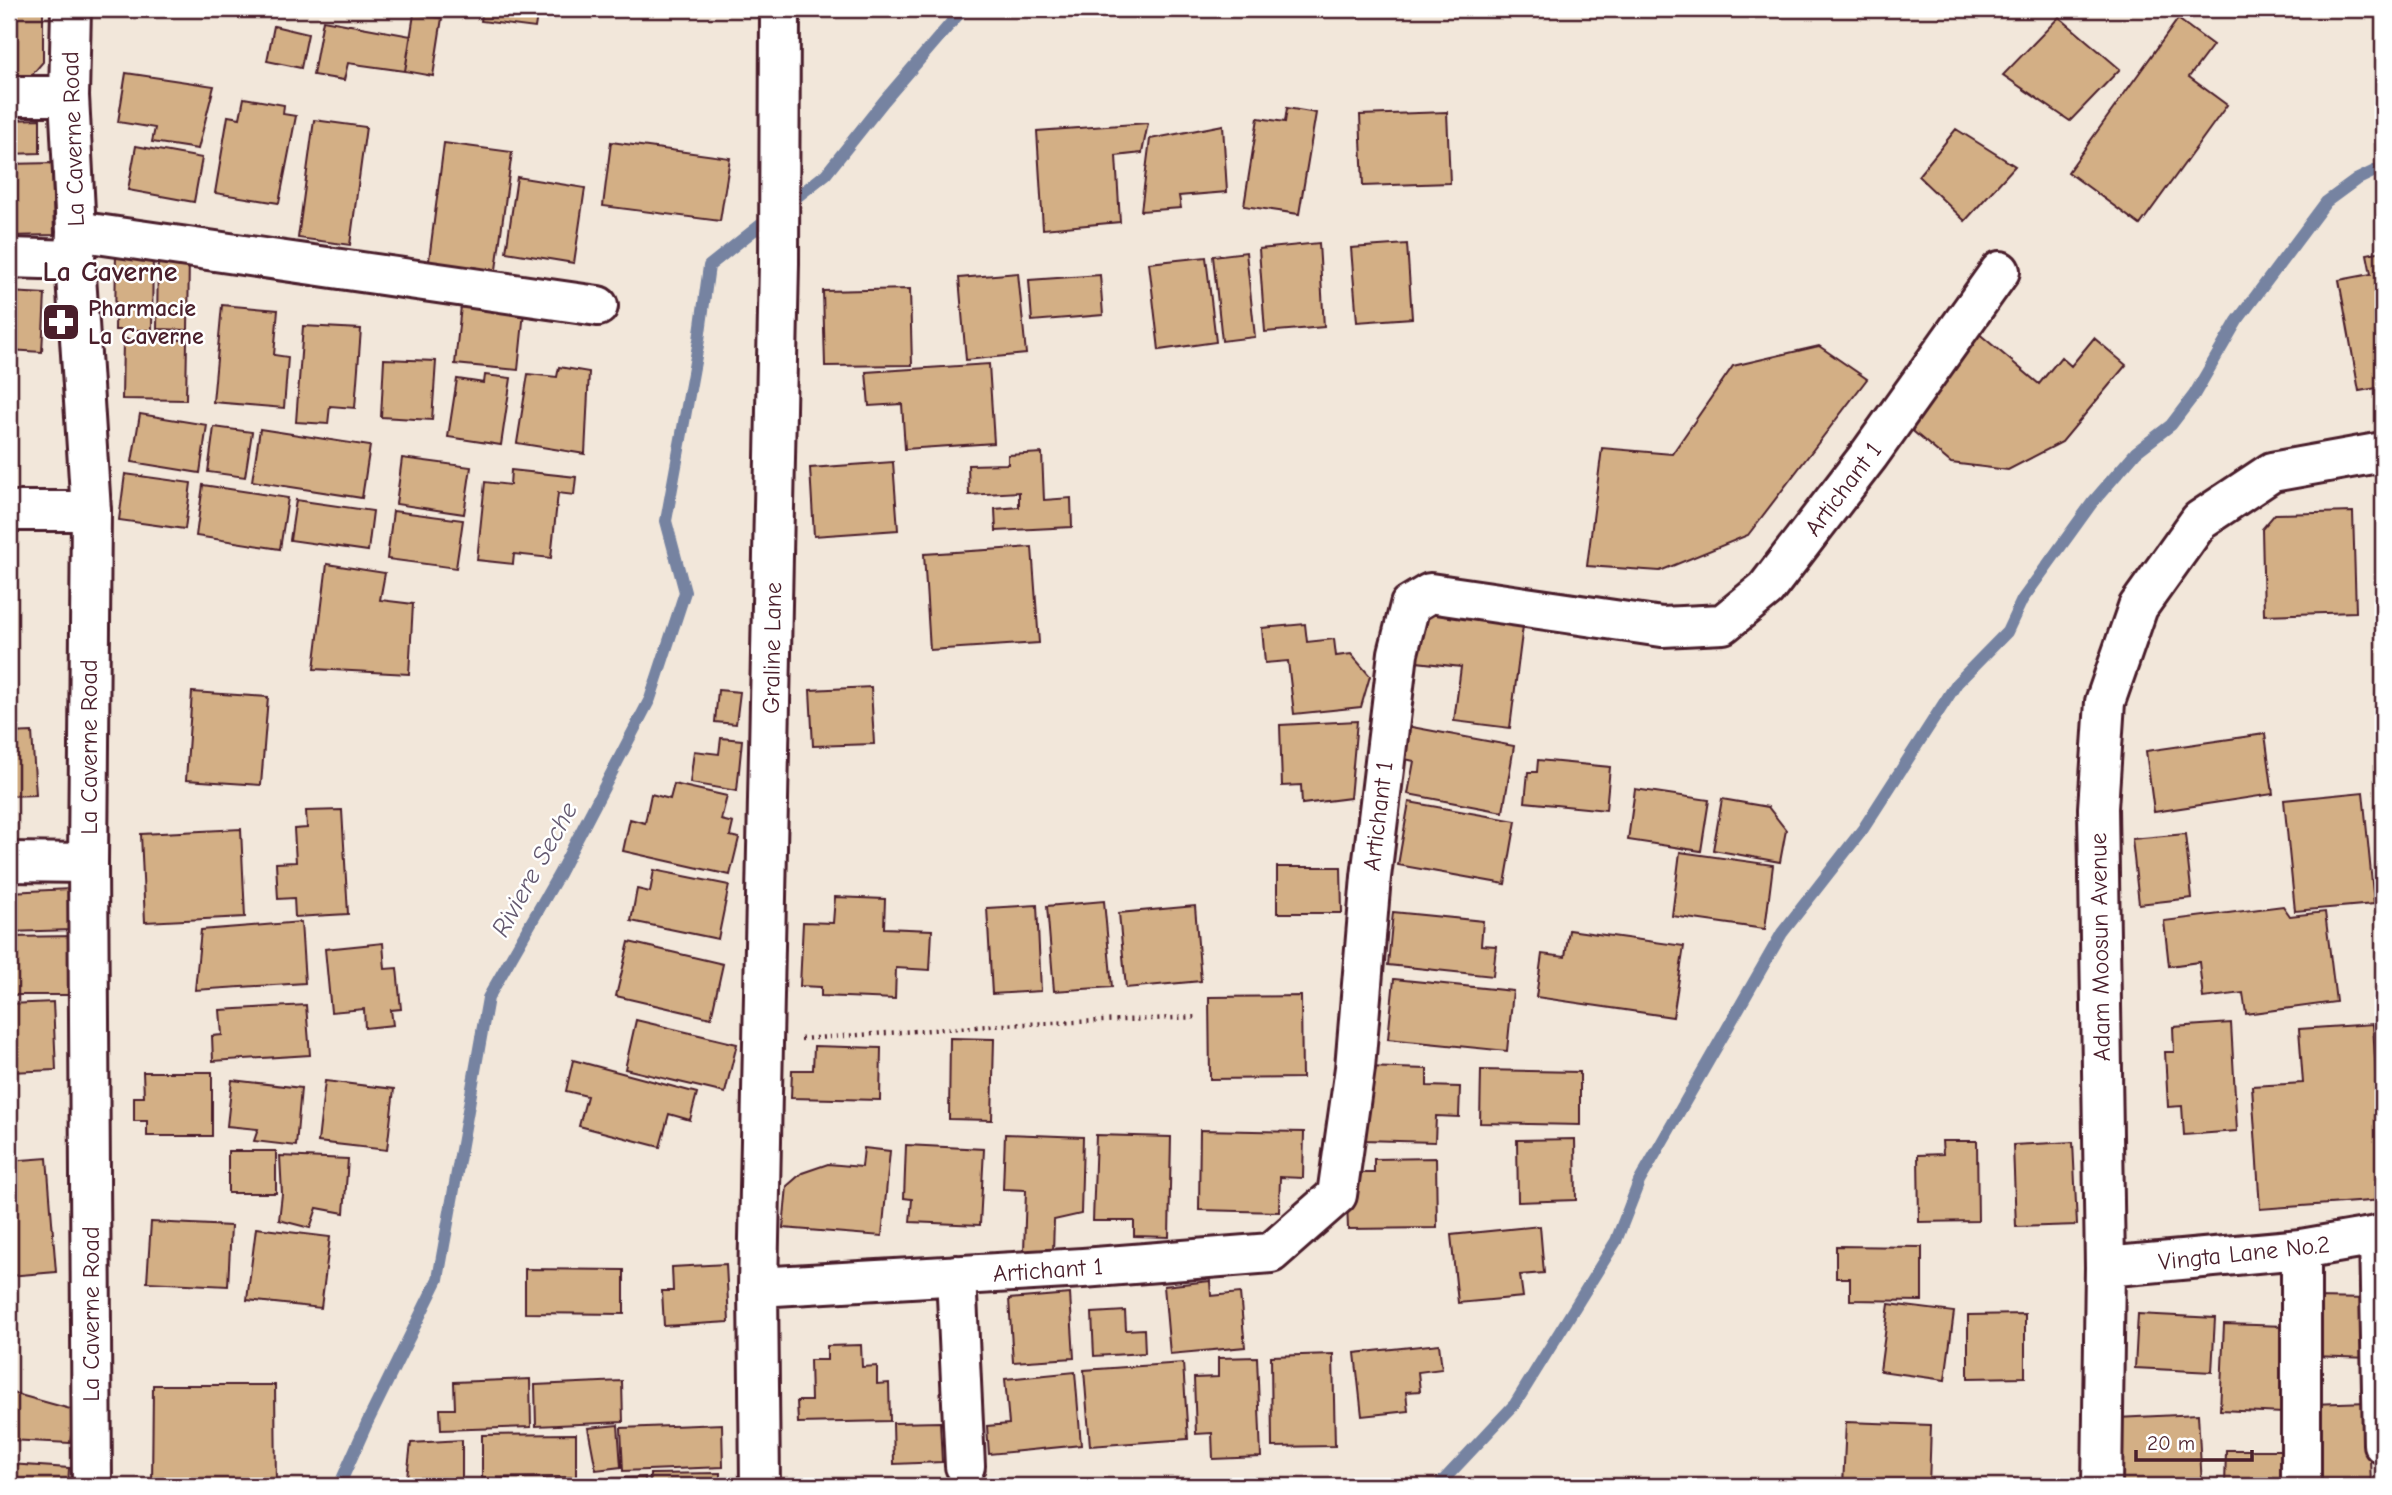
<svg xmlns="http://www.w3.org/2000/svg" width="2392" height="1495" viewBox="0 0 2392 1495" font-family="'Comic Neue',sans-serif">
<rect width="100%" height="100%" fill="#f2e7da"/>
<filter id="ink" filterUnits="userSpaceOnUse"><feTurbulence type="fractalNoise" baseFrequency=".0143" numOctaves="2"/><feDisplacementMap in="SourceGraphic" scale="14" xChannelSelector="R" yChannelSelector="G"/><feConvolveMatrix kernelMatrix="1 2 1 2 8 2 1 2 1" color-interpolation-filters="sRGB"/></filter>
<g filter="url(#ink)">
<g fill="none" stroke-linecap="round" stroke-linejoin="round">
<path stroke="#7683a1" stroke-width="12" d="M788,204L826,174L884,101L963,9
M339,1486L367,1423L438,1279L488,998L559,874L650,699L685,592L666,521L699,340L709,266L773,215
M1438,1486L1515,1404L1616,1241L1639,1182L1782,933L1863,829L1957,683L2007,632L2022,600L2092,503L2136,452L2171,425L2194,395L2237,321L2326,202L2356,180L2383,167"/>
</g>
<path fill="#d3af85" stroke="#4a1f2b" stroke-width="2" d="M9,9H43V62L24,84H9Z
M483,9H538L535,28L481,21Z
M557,9H613L612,16Z
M414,14L442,18L433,76L405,71Z
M2059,17L2120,69L2070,121L2003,75Z
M2178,19L2213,45L2189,77L2227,105L2140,225L2068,172Z
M323,20L411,36L405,71L348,63L344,80L313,75Z
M274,26L308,34L301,68L267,61Z
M126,73L214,86L198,149L152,142L155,128L118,122Z
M244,98L284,105L283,114L296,116L279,203L215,193L228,116L240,118Z
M1287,108L1316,113L1299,214L1244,206L1258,118L1285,122Z
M1447,112L1450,183L1363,186L1360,115Z
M40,119V153L9,154V120Z
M314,120L366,127L350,245L298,238Z
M1148,123L1142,153L1116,156L1120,222L1043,229L1037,131Z
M1223,125L1227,192L1179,196L1181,208L1141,211L1150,139Z
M1956,129L2015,166L1965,221L1918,176Z
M611,142L730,158L720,221L603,206Z
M444,143L512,152L495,277L428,268Z
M136,146L202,158L194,202L128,190Z
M52,163L54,235L9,236V164Z
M517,177L585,188L574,263L506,252Z
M1319,243L1324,327L1265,332L1259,249Z
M1407,244L1412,318L1357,322L1351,248Z
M116,247L153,248L152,330H115Z
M2383,251V387L2359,391L2339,280L2371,274L2367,254Z
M1246,252L1255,337L1222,341L1213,256Z
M158,255H189L188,330L157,329Z
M1206,257L1216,342L1159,350L1149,263Z
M1018,273L1026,354L966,360L959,278Z
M1100,275L1103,315L1032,321L1029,280Z
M910,289L912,365L825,366L823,291Z
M9,292L45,294L42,352L9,350Z
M462,296L525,302L518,370L455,364Z
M222,305L278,310L274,355L288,357L284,408L213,402Z
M303,326L361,329L355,408L330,406L328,424L296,422Z
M1977,332L2039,384L2061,357L2071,366L2094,338L2126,365L2062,442L2008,470L1951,463L1902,422Z
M123,339L187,340L186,400L122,399Z
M1819,346L1867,379L1748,535L1660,571L1587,566L1602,448L1672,454L1733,366Z
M384,359L436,361L432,420L381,417Z
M989,364L994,443L905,449L902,404L869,406L866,372Z
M559,367L589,372L585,454L517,443L528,374L557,377Z
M485,375L511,378L501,445L448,437L457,379L484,383Z
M140,414L207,425L200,473L132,462Z
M214,427L252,432L245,477L208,472Z
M260,429L370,446L362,498L252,481Z
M1042,453L1044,500L1071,498L1072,527L996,531L995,509L1019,507V492L969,495L968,465L1008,464V455Z
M402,458L471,467L464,514L396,504Z
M893,462L898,530L814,536L810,468Z
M511,470L576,477L574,495L558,493L551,558L514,554L513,564L477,560L485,482L510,485Z
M125,474L191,483L185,529L119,520Z
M203,485L288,498L280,549L196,536Z
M296,500L373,511L368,551L290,540Z
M393,511L463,520L456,568L387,559Z
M2353,512L2356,612L2264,615L2262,529L2275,514Z
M2380,515H2383V635H2378Z
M1032,547L1039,643L930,650L924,554Z
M327,564L385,573L380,600L413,604L409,674L314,669Z
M1424,606L1524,618L1510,728L1454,721L1461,667L1417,662Z
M1305,624L1307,642L1334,639L1336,656L1351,654L1370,676L1361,707L1294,714L1288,661L1265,663L1262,628Z
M871,687L874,744L813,746L810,690Z
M718,690L740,692L736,724L715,722Z
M192,692L268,697L261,785L186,780Z
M1357,721L1350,798L1302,804L1301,785L1282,786L1280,725Z
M1401,725L1514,746L1503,812L1408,794L1414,761L1396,757Z
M32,732L36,795L9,796V733Z
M2265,734L2273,794L2154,812L2146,751Z
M721,738L742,740L737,791L690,783L694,751L719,754Z
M1538,760L1610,767L1606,810L1525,802L1528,772H1537Z
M674,784L727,796L721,820L733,823L730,836L739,838L730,875L623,851L630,819L645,823L651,794L670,799Z
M1635,789L1709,800L1701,851L1628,840Z
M2363,792L2374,904L2295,911L2284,800Z
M1722,799L1768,807L1786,830L1780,862L1713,850Z
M1409,802L1516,821L1505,884L1398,865Z
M342,810L348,914L295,917L294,898L278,899L276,863L296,862L294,829L307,828L306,811Z
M241,829L245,917L145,922L141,834Z
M2185,834L2192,898L2139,904L2132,839Z
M1680,852L1773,865L1765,929L1672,916Z
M1277,867H1341L1342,913H1277Z
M654,870L729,885L718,939L631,921L637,889L650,892Z
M70,889L72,930L9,932V892Z
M835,897L885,899L884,928L932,930L930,970L896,968L895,999L821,996V987L800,986L803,922L833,923Z
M1104,901L1112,987L1054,991L1047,906Z
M1037,905L1041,991L992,994L987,908Z
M1195,906L1201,981L1126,988L1119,913Z
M2283,906L2290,916L2325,912L2336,1002L2246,1014L2243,993L2203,998L2199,962L2169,966L2164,921Z
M1393,912L1483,921L1481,945L1496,946L1493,976L1388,965Z
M301,922L305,983L195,990L201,930Z
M1569,930L1684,946L1673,1017L1536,997L1542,954L1565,957Z
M76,936V995H9V937Z
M629,942L723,964L711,1018L616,996Z
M383,943L385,969L397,968L401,1009L391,1010L393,1025L365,1028L364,1009L331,1012L325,949Z
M1394,979L1513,991L1507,1051L1388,1039Z
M1301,996L1302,1078L1210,1079L1209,997Z
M53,1002L56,1070L10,1072L9,1004Z
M306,1005L310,1055L213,1061L212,1036L222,1035L220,1010Z
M636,1020L737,1044L725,1093L625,1069Z
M2231,1023L2237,1131L2184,1135L2182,1106L2168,1107L2165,1052H2174L2173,1027Z
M2373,1024L2383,1200L2260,1209L2252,1086L2303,1083L2299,1029Z
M950,1038L994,1039L992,1120L949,1119Z
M814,1046L881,1048L880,1100L791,1098L792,1070H813Z
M573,1060L697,1093L690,1120L669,1114L660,1147L579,1126L587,1096L566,1091Z
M1365,1067L1427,1069V1086L1460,1087L1459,1117L1436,1116L1435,1142L1363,1140Z
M1481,1070L1580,1072V1125L1480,1123Z
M143,1072H212V1136H147V1121H134V1097H144Z
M232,1080L301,1088L296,1146L254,1141L258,1129L227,1126Z
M325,1081L394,1089L387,1150L318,1142Z
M1200,1130L1304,1132L1303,1178L1280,1177L1279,1212L1199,1210Z
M1005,1134L1083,1137L1081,1214L1054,1220L1053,1252H1024L1026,1190L1003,1189Z
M1096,1135L1171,1137L1169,1237L1134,1236V1221H1093Z
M1575,1139L1576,1200L1518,1202L1517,1140Z
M1942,1141H1977L1978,1221L1919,1222L1918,1155L1943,1154Z
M2073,1142L2077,1225L2016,1227L2013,1145Z
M906,1145L984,1149L980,1225L910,1222L912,1199L904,1198Z
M864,1148L890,1151L882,1236L783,1228L787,1186L802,1173L828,1164L862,1167Z
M228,1151H276V1193H228Z
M280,1156L348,1159L344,1213L317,1208L310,1228L279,1220L282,1194Z
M47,1158L56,1272L9,1276V1161Z
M1436,1158L1437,1228L1348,1229L1346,1173H1374V1159Z
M151,1222L231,1226L228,1286L147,1282Z
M1540,1226L1544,1273L1520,1275L1523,1297L1458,1303L1451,1235Z
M256,1228L330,1237L321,1308L247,1300Z
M1836,1246L1922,1247V1301L1850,1300V1278H1836Z
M726,1264L729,1322L664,1326L662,1291H673L672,1267Z
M525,1269L624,1270V1314L525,1313Z
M1210,1281L1211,1296L1240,1293L1245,1347L1170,1354L1164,1286Z
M1070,1294L1074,1358L1013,1362L1009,1299Z
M2314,1298L2372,1299L2370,1358L2312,1356Z
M1889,1304L1954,1312L1945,1380L1880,1371Z
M1125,1311L1126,1330L1144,1329L1145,1353L1094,1356L1092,1313Z
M2025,1314V1377L1968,1378V1315Z
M2138,1314L2215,1318L2212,1372L2135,1368Z
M2224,1324L2286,1326L2283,1413L2220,1410Z
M1439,1344L1442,1369L1418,1372L1420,1391L1406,1392L1408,1411L1362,1416L1355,1353Z
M861,1345L862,1367L877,1366V1384L889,1383L890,1421L798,1423L797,1401H811L810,1360H827V1346Z
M1333,1354L1335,1446L1272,1447L1271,1356Z
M1257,1357L1261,1457L1213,1459L1212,1433L1196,1434L1194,1378L1218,1377V1358Z
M1183,1363L1188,1439L1090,1446L1084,1370Z
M1075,1372L1081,1445L989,1454L987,1426L1009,1424L1005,1379Z
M530,1379L531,1427L441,1430L440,1409H455L454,1382Z
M622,1381L623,1422L536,1426L535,1385Z
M153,1385H275L276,1486H152Z
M9,1392L74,1410L70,1443L9,1440Z
M2368,1402L2371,1486H2314L2311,1404Z
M2198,1414L2202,1486H2121L2117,1418Z
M940,1422L942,1462L894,1464L893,1423Z
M1846,1422L1931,1425L1929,1486H1843Z
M722,1424L723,1467L623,1471L621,1428Z
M618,1425L621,1467L596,1470L588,1428Z
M576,1434V1477L482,1478V1435Z
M462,1440V1486H406L411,1443Z
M2226,1450H2285V1486H2225Z
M9,1464L69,1468L68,1486H9Z
M720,1473V1486H650V1474Z
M645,1477V1486H578V1480Z
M1234,1480V1486H1258H1182L1181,1482Z
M1075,1481H1132V1486H1075Z"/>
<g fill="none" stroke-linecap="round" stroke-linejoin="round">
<defs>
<path id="street" d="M9,96H69
M76,231L598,306
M9,258L75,260
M9,511H91
M9,862L88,863
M2379,1235L2383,1444
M2105,1267L2301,1249L2383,1235
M956,1275L965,1466
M758,1287L1083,1268L1271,1253L1337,1195L1355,1068L1371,877L1398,653L1410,605L1430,593L1662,627L1723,624L1766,589L1869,455L2000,271
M760,1486L758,1287L779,263L780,9
M2102,1486L2105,1267L2098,808L2105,702L2138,607L2200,520L2272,472L2383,452
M2301,1486V1249"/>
<path id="secondary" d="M71,9L69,96L76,231L75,260L91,511L88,863L92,1486"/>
</defs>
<use href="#street" stroke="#4a1f2b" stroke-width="44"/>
<use href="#secondary" stroke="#4a1f2b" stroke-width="44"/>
<path stroke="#4a1f2b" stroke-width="4.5" stroke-dasharray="2 5" stroke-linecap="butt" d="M801,1039L1003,1025L1199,1017"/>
<use href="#street" stroke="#fff" stroke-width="38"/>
<use href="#secondary" stroke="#fff" stroke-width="38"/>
</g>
</g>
<defs>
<symbol id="pharmacy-square" viewBox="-11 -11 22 22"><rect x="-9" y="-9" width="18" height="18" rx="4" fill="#4a1f2b" stroke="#fff"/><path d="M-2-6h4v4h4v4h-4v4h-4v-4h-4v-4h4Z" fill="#fff"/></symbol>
</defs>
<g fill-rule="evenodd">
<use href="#pharmacy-square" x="39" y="300" width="44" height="44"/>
</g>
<g text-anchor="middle" stroke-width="5" stroke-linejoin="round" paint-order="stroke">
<g font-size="24" fill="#4a1f2b" stroke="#fff">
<text transform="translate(73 139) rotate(-92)" y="8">La Caverne Road</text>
<text transform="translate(1843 489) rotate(-53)" y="8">Artichant 1</text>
<text transform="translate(772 648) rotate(-89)" y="8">Graline Lane</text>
<text transform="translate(89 747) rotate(-90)" y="8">La Caverne Road</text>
<text transform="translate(1378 816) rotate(-83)" y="8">Artichant 1</text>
<text transform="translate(2100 947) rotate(-91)" y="8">Adam Moosun Avenue</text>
<text transform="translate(2244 1253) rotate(-6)" y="8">Vingta Lane No.2</text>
<text transform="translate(1048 1270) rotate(-4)" y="8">Artichant 1</text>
<text transform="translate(91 1314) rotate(-90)" y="8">La Caverne Road</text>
</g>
<g font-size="24" font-weight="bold" fill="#4a1f2b" stroke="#fff" text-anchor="start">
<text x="88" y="316">Pharmacie<tspan x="88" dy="28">La Caverne</tspan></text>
</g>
<g font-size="26" font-style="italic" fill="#645970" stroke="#fff">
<text transform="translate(534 869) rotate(-61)" y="9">Riviere Seche</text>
</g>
<g font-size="28" font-weight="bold" fill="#4a1f2b" stroke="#fff">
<text x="110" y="281">La Caverne</text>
</g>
</g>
<rect width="2392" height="1495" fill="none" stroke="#fff" stroke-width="35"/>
<rect x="18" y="18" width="2357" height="1460" fill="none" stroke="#4a1f2b" stroke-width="2.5" filter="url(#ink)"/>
<path d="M2136 1450v10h116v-10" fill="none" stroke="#4a1f2b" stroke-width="3.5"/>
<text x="2147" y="1450" font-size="21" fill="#4a1f2b" stroke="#ffffff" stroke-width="5" paint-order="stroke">20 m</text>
</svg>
